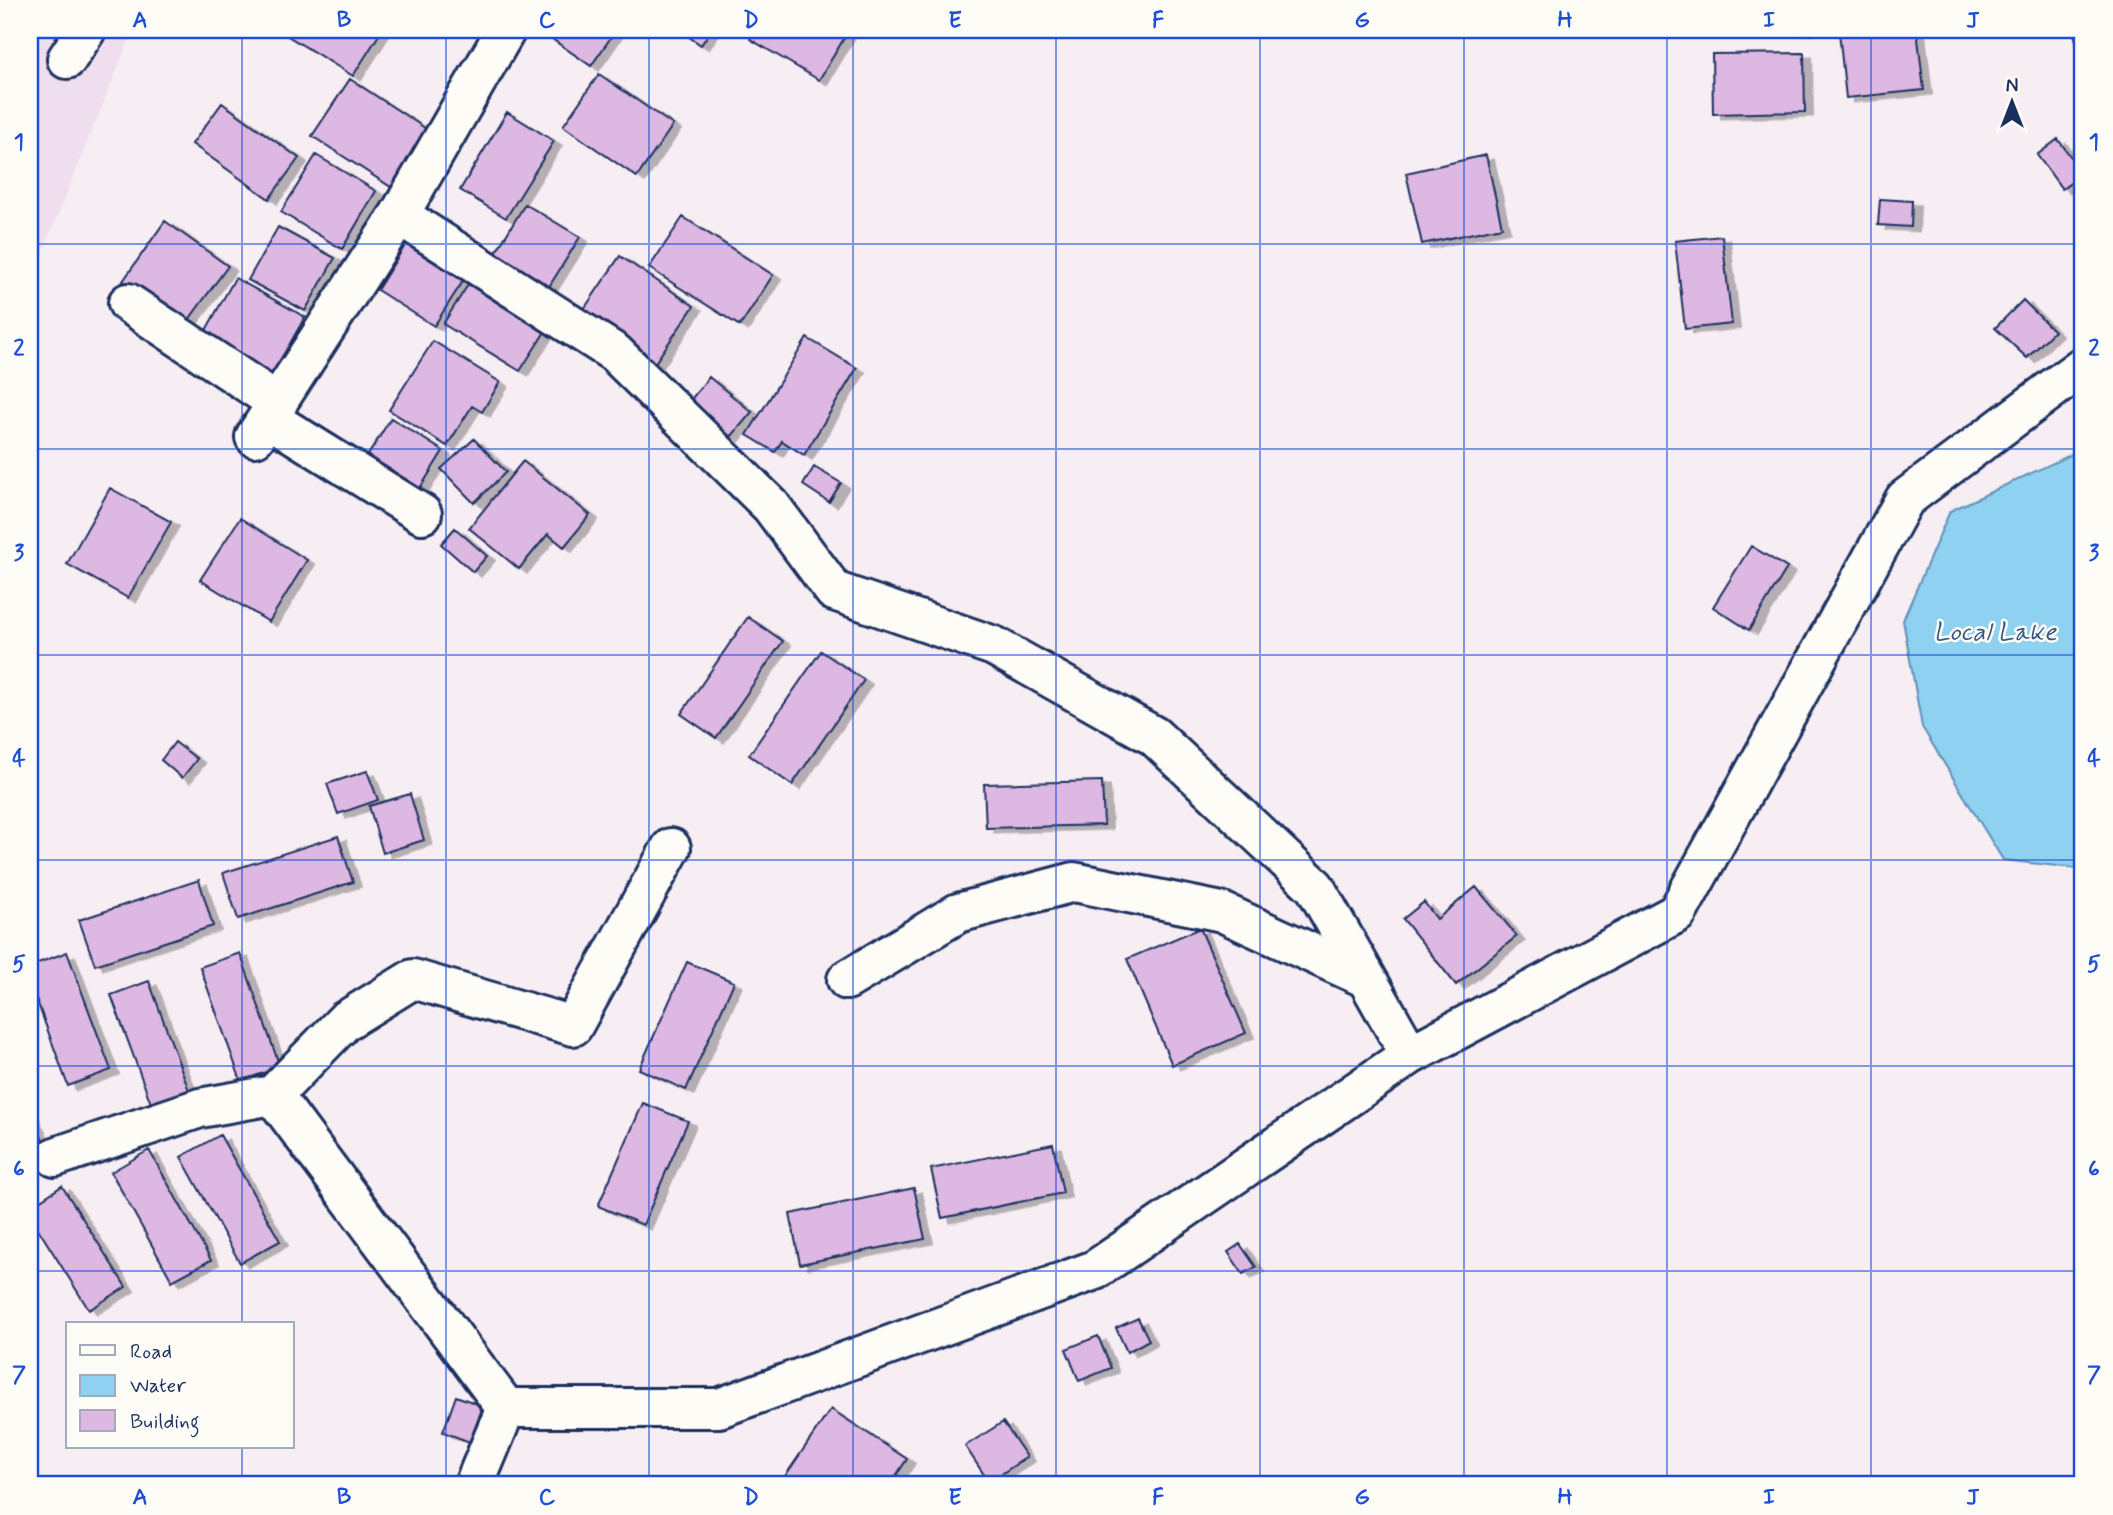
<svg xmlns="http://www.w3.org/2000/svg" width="2113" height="1515" viewBox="0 0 2113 1515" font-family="Mynerve,sans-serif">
<defs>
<filter id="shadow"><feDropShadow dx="8" dy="4.5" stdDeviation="0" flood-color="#0004"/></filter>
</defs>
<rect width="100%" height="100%" fill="#f7eef3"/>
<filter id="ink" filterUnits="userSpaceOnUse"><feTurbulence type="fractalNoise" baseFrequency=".0143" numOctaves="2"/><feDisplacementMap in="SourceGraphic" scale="14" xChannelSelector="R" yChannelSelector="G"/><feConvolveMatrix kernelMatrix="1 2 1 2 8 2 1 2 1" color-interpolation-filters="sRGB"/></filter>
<g filter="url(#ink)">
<path fill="#efdeee" d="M30,30H133L30,283Z"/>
<path fill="#8fd1f0" stroke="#6190b6" stroke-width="2" d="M2083,449V869L2003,860L1922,727L1903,620L1950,511Z"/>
<path fill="#ddb8e2" stroke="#1b2f5e" stroke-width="2" filter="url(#shadow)" d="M284,30H382L353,76L283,33Z
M539,30H616L591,66Z
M679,30H711L701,45Z
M756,30H849L819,80L750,39Z
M1716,30H1807L1716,32Z
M1864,30H1917L1924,90L1846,98L1839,32Z
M2073,30H2083V62H2082Z
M1804,53L1805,112L1713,114L1712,54Z
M599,74L673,125L637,177L563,126Z
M350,79L431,132L394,189L312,136Z
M222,103L299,158L269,199L192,144Z
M507,112L554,141L506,218L460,190Z
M2058,139L2083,174L2062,189L2037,155Z
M316,155L376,191L342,249L281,212Z
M1486,155L1502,227L1422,244L1406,173Z
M1880,199L1912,201L1911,227L1878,225Z
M525,204L580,237L547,290L493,257Z
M683,217L773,275L740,326L649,268Z
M165,221L228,266L185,325L123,281Z
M278,227L335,258L305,311L248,280Z
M1722,236L1732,324L1685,329L1675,241Z
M406,244L463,281L434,326L377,290Z
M620,256L694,306L650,370L576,321Z
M235,278L305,317L271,377L201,339Z
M471,280L548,327L520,371L443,324Z
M2023,300L2054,331L2027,358L1995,328Z
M807,338L857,368L804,455L782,441L775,452L747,435Z
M433,341L500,382L482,412L472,406L447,446L389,410Z
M709,377L752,412L731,437L688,403Z
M391,418L443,451L414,498L362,465Z
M474,439L506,472L474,503L441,469Z
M523,461L590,515L564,547L548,534L519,569L469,528Z
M814,467L841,483L829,502L803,485Z
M110,488L171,522L128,598L67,564Z
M240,518L307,560L269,622L200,580Z
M455,528L487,556L473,572L441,544Z
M1751,546L1787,568L1749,630L1713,607Z
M748,617L783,641L716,738L681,714Z
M821,651L864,680L792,785L749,755Z
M175,742L197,759L182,778L161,760Z
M367,771L378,800L338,814L327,784Z
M1102,781L1104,825L986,828L984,784Z
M410,794L424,840L383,853L369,806Z
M338,836L353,882L238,919L223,873Z
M199,880L213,926L95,965L79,920Z
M1476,887L1517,936L1456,985L1403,919L1424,902L1437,919Z
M1200,928L1246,1033L1172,1065L1127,959Z
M67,952L111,1070L68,1086L30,982V966Z
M240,953L280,1067L241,1081L200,967Z
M687,962L734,982L686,1090L639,1069Z
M149,981L191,1096L153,1109L111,995Z
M643,1103L688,1121L643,1225L598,1206Z
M30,1113L52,1159L30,1169Z
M220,1135L280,1241L240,1263L181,1157Z
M1053,1144L1063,1193L942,1218L931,1169Z
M149,1150L211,1260L172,1281L111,1172Z
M62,1186L126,1287L89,1310L30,1216V1207Z
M914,1188L925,1239L800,1264L790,1214Z
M1240,1244L1256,1267L1243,1274L1228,1252Z
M1138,1318L1149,1340L1127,1352L1116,1328Z
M1098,1336L1111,1368L1079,1381L1066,1349Z
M456,1396L483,1406L470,1442L443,1432Z
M831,1409L907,1459L890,1485H779Z
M1003,1422L1027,1457L989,1482L965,1446Z"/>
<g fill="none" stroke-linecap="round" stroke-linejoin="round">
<defs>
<path id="street" d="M67,59L86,30
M399,215L615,353L771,506L834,591L994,646L1154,736L1315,887L1410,1055
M128,303L278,403
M268,418L422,514
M255,437L399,215L506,30
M847,980L958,913L1074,882L1222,912L1366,978
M55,1157L200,1108L273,1095
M506,1408L273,1095L345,1021L413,979L573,1026L671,848
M474,1485L506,1408H719L1095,1270L1410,1055L1677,913L1905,499L2083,366"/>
</defs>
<use href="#street" stroke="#1b2f5e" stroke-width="44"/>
<use href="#street" stroke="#fdfcf7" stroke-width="38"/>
</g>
</g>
<path fill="none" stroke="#1d4ed8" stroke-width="2" stroke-opacity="0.55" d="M242,30V1324M446,30V1485M649,30V1485M853,30V1485M1056,30V1485M1260,30V1485M1464,30V1485M1667,30V1485M1871,30V1485M30,244H2083M30,449H2083M30,655H2083M30,860H2083M30,1066H2083M30,1271H2083M242,1447V1485"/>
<g text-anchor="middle" stroke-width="5" stroke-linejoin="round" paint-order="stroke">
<g font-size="26" font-style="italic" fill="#385882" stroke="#fdfcf7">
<text x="1995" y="640">Local Lake</text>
</g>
</g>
<rect width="2113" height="1515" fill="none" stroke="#fdfcf7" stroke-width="77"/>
<rect x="66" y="1322" width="228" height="126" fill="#fdfcf7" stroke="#a3aaba" stroke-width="2"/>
<rect x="80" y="1345" width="35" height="10" fill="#fdfcf7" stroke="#a3aaba" stroke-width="2"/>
<text x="130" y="1358" font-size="21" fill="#1b2f5e">Road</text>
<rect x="80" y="1375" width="35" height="21" fill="#8fd1f0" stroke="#a3aaba" stroke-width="2"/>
<text x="130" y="1392" font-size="21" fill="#1b2f5e">Water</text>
<rect x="80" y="1410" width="35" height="21" fill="#ddb8e2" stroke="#a3aaba" stroke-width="2"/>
<text x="130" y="1428" font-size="21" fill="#1b2f5e">Building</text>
<g transform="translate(2012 102)" stroke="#fdfcf7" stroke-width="5" paint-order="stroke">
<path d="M0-5L12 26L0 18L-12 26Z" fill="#1b2f5e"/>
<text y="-10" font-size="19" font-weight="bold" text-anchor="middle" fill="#1b2f5e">N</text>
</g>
<rect x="38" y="38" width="2036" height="1438" fill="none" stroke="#1d4ed8" stroke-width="2.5"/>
<g font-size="23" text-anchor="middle" font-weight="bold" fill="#1d4ed8">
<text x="140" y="27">A</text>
<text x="344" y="27">B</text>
<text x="547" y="27">C</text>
<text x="751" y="27">D</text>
<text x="955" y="27">E</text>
<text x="1158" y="27">F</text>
<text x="1362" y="27">G</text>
<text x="1565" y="27">H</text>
<text x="1769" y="27">I</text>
<text x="1973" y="27">J</text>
<text x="19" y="149">1</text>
<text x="2094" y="149">1</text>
<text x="19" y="355">2</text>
<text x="2094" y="355">2</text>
<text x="19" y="560">3</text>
<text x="2094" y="560">3</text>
<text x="19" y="765">4</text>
<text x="2094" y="765">4</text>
<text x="19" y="971">5</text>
<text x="2094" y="971">5</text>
<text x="19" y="1176">6</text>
<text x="2094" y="1176">6</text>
<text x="19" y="1382">7</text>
<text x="2094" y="1382">7</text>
<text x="140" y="1504">A</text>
<text x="344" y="1504">B</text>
<text x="547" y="1504">C</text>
<text x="751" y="1504">D</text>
<text x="955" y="1504">E</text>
<text x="1158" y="1504">F</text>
<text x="1362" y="1504">G</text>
<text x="1565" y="1504">H</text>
<text x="1769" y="1504">I</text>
<text x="1973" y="1504">J</text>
</g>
</svg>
